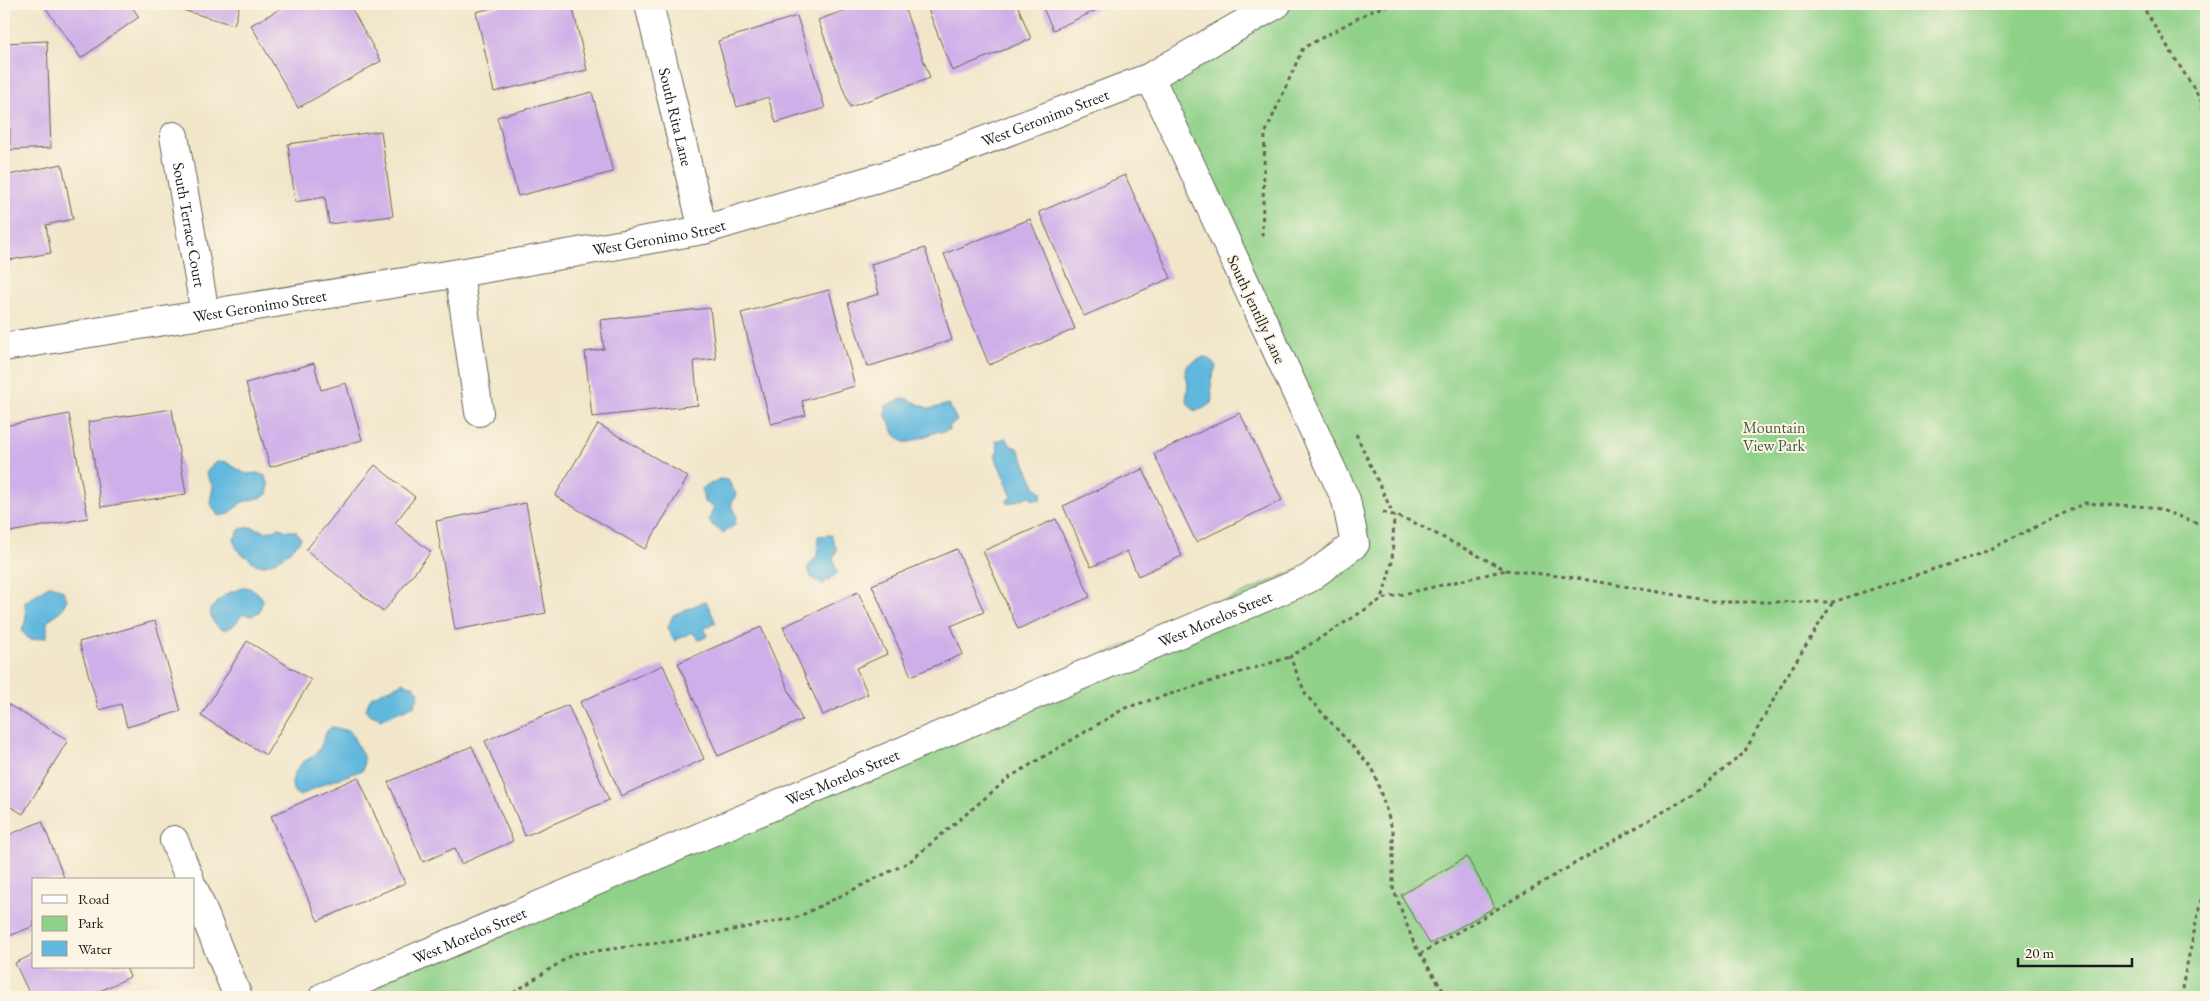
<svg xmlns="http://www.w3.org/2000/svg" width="2210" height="1001" viewBox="0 0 2210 1001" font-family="'EB Garamond',serif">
<rect width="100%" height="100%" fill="#fcf5e5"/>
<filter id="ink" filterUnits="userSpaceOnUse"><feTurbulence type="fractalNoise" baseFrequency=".02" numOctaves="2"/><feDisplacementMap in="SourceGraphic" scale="10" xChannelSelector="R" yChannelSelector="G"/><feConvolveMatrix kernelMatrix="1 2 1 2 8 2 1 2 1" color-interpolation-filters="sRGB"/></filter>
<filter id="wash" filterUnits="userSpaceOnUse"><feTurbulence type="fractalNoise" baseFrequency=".0096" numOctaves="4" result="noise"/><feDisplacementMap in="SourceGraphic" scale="20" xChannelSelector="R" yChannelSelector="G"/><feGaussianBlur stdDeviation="1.12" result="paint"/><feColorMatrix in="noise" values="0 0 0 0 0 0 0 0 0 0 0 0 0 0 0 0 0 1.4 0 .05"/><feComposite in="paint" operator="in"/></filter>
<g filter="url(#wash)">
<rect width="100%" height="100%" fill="#f1e6c9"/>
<path fill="#90d189" stroke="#567652" d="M1277,4H2206V997H323L1355,544L1150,77Z"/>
<path fill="#61b8de" stroke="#3e6a7d" d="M1204,357L1209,358L1216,366L1211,381L1212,402C1206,407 1201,411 1193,410L1186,401L1188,384L1185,370L1189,364Z
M905,398L930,409L949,404L957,421L949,426L950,429L941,433L939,431L910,442H904L895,435L884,412L887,410L885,406Z
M1006,438L1011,446L1018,448L1036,488L1042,492L1041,499L1033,500L1029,496L1008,504L1007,500L1012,497L995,456L998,450L996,441Z
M224,461L246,474L257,473L265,476L269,485L267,494L263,497L242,502L229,514L218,516L210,502L213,487L206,473L214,463Z
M719,479L728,480L736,494L731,505L736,516L735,525L723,533L711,524L709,520L714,506L704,502L702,489Z
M252,527L267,532L279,528L287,531H296L301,539C295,548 273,567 260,565C255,565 251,560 247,557C238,552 236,550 234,539L240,529Z
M831,535L837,550L833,558L837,573L822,585L812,578L807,568L817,556L818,536Z
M52,585L63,591L67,599L62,609L47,622V637L30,640L22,631L26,619L25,602C31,598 46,587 52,585Z
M245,587C254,589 259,592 263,600L259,612L251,616L244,614C239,617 237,622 233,626C220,636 210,621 210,609L226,594Z
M706,601L716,623L704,628L707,634L706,637L699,640L692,632L674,641L668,628L673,615Z
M404,682L406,685H413L418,691L419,698L414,702L415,705L380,720L378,717L368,714L366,709L371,697Z
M332,727L350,731L364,758L363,770L323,784L300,796C286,790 293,772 302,763C307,759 314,757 318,751C325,742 322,733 332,727Z"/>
<g id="blocks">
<path fill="#cfafe9" d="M43,4H130L139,17L81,58Z
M162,4H240L234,25Z
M289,4H349L381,61L298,108L251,25Z
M509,4H572L587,70L494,92L476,12Z
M862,4H903L930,78L850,107L818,20Z
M926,4H1017L1031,39L952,71Z
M1041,4H1110L1053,30Z
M797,16L825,108L776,123L768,97L737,107L718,41Z
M47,41L51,148L10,150V128H4V43Z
M592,92L613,172L518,196L497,117Z
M381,131L393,216L329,224L325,197L295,202L288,144Z
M62,164L73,219L46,225L51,253L4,261V176Z
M1125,175L1171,278L1084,316L1039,212Z
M1030,219L1075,329L989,365L944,254Z
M925,248L952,340L867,367L848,303L879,294L871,264Z
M829,290L855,386L802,401L806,415L771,424L741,313Z
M710,308L716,359L694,361L698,405L592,417L585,352L604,349L600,320Z
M314,363L321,390L346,383L362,440L270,467L246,383Z
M172,409L186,494L101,507L88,422Z
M1240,413L1282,500L1196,542L1154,454Z
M69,414L88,518L4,533V426Z
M598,424L688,477L645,549L555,496Z
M375,465L415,497L395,523L431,552L383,612L306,550Z
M1143,469L1182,556L1138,576L1127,551L1091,567L1063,506Z
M526,503L546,613L455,630L436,521Z
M1056,519L1090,597L1018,629L983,551Z
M957,549L984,612L951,626L963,654L911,676L872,585Z
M858,592L887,654L856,668L868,694L823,715L783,627Z
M155,621L181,711L127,727L121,704L99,710L79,642Z
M761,627L802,720L718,756L678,663Z
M247,641L311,680L266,755L201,716Z
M663,665L704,759L621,796L580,702Z
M4,702L68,740L23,814L4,803Z
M568,705L609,800L525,836L485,741Z
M472,746L513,841L461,864L455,848L423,862L388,782Z
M358,777L405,883L318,921L271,816Z
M42,821L65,880H34V926L4,938V837Z
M1467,857L1495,907L1430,944L1401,895Z
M34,954V967H126L130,977L98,992L101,997H31L15,963Z"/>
</g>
</g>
<g filter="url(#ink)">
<use href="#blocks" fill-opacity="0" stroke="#676359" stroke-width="1"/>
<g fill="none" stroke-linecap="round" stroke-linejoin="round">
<defs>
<g id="minor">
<path id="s1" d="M649,4L703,230"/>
<path id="s2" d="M174,136L205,313"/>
<path d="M459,273L479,412"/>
<path id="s3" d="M4,347L459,273L703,230L918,166L1150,77L1277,4"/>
<path d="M174,840L190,880"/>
<path d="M194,889L238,997"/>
<path id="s4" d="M323,997L1308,579L1355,544L1346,500L1150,77"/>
</g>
</defs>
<use href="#minor" stroke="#676359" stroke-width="30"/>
<path stroke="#676359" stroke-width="3" stroke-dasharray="4 4" stroke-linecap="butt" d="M2141,4L2201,100L2206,126
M1262,236L1265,134L1303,48L1371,11L1393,4
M1356,434L1394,516L1392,562L1382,599
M1383,512L1411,521L1506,570L1576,578L1718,602H1833L1980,554L2085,503L2153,507L2206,526
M1420,954L1692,795L1744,753L1785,679L1833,602
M507,997L573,954L688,939L798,917L909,862L1010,777L1125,708L1290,657
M1447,997L1414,944L1393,888V831L1373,769L1306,695L1290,657L1382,599L1506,570
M2184,997L2183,983L2206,877"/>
<use href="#minor" stroke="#fff" stroke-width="28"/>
</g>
</g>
<g text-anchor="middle" stroke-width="4" stroke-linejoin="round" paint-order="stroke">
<g font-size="16" fill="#1c1c1c" stroke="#fcf5e5">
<text dy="6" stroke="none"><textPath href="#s1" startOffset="116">South Rita Lane</textPath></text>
<text dy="6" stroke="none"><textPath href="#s3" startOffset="1069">West Geronimo Street</textPath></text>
<text dy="6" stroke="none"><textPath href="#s2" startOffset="90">South Terrace Court</textPath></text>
<text dy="6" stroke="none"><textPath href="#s3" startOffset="664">West Geronimo Street</textPath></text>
<text dy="6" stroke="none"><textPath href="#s3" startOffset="259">West Geronimo Street</textPath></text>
<text transform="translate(1257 309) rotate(65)" y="6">South Jentilly Lane</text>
<text dy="6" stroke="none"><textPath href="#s4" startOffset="969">West Morelos Street</textPath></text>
<text dy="6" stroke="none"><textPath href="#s4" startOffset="564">West Morelos Street</textPath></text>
<text dy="6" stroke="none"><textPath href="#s4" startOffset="159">West Morelos Street</textPath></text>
</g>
<g font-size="16" fill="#455b42" stroke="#fcf5e5">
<text x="1774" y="433">Mountain<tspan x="1774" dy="18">View Park</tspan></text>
</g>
</g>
<rect width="2210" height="1001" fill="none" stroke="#fcf5e5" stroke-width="20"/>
<rect x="32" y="878" width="162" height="90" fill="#fcf5e5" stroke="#a29e95"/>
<rect x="42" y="895" width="25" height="8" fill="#ffffff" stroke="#a29e95"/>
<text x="78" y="904" font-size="15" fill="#1c1c1c">Road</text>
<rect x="42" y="916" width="25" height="15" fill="#90d189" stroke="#a29e95"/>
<text x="78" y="928" font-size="15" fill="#1c1c1c">Park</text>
<rect x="42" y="941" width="25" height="15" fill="#61b8de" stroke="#a29e95"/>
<text x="78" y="954" font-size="15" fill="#1c1c1c">Water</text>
<path d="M2018 958v8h114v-8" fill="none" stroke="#1c1c1c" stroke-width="2.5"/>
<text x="2025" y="958" font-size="15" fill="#1c1c1c" stroke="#fcf5e5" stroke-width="4" paint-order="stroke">20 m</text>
</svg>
